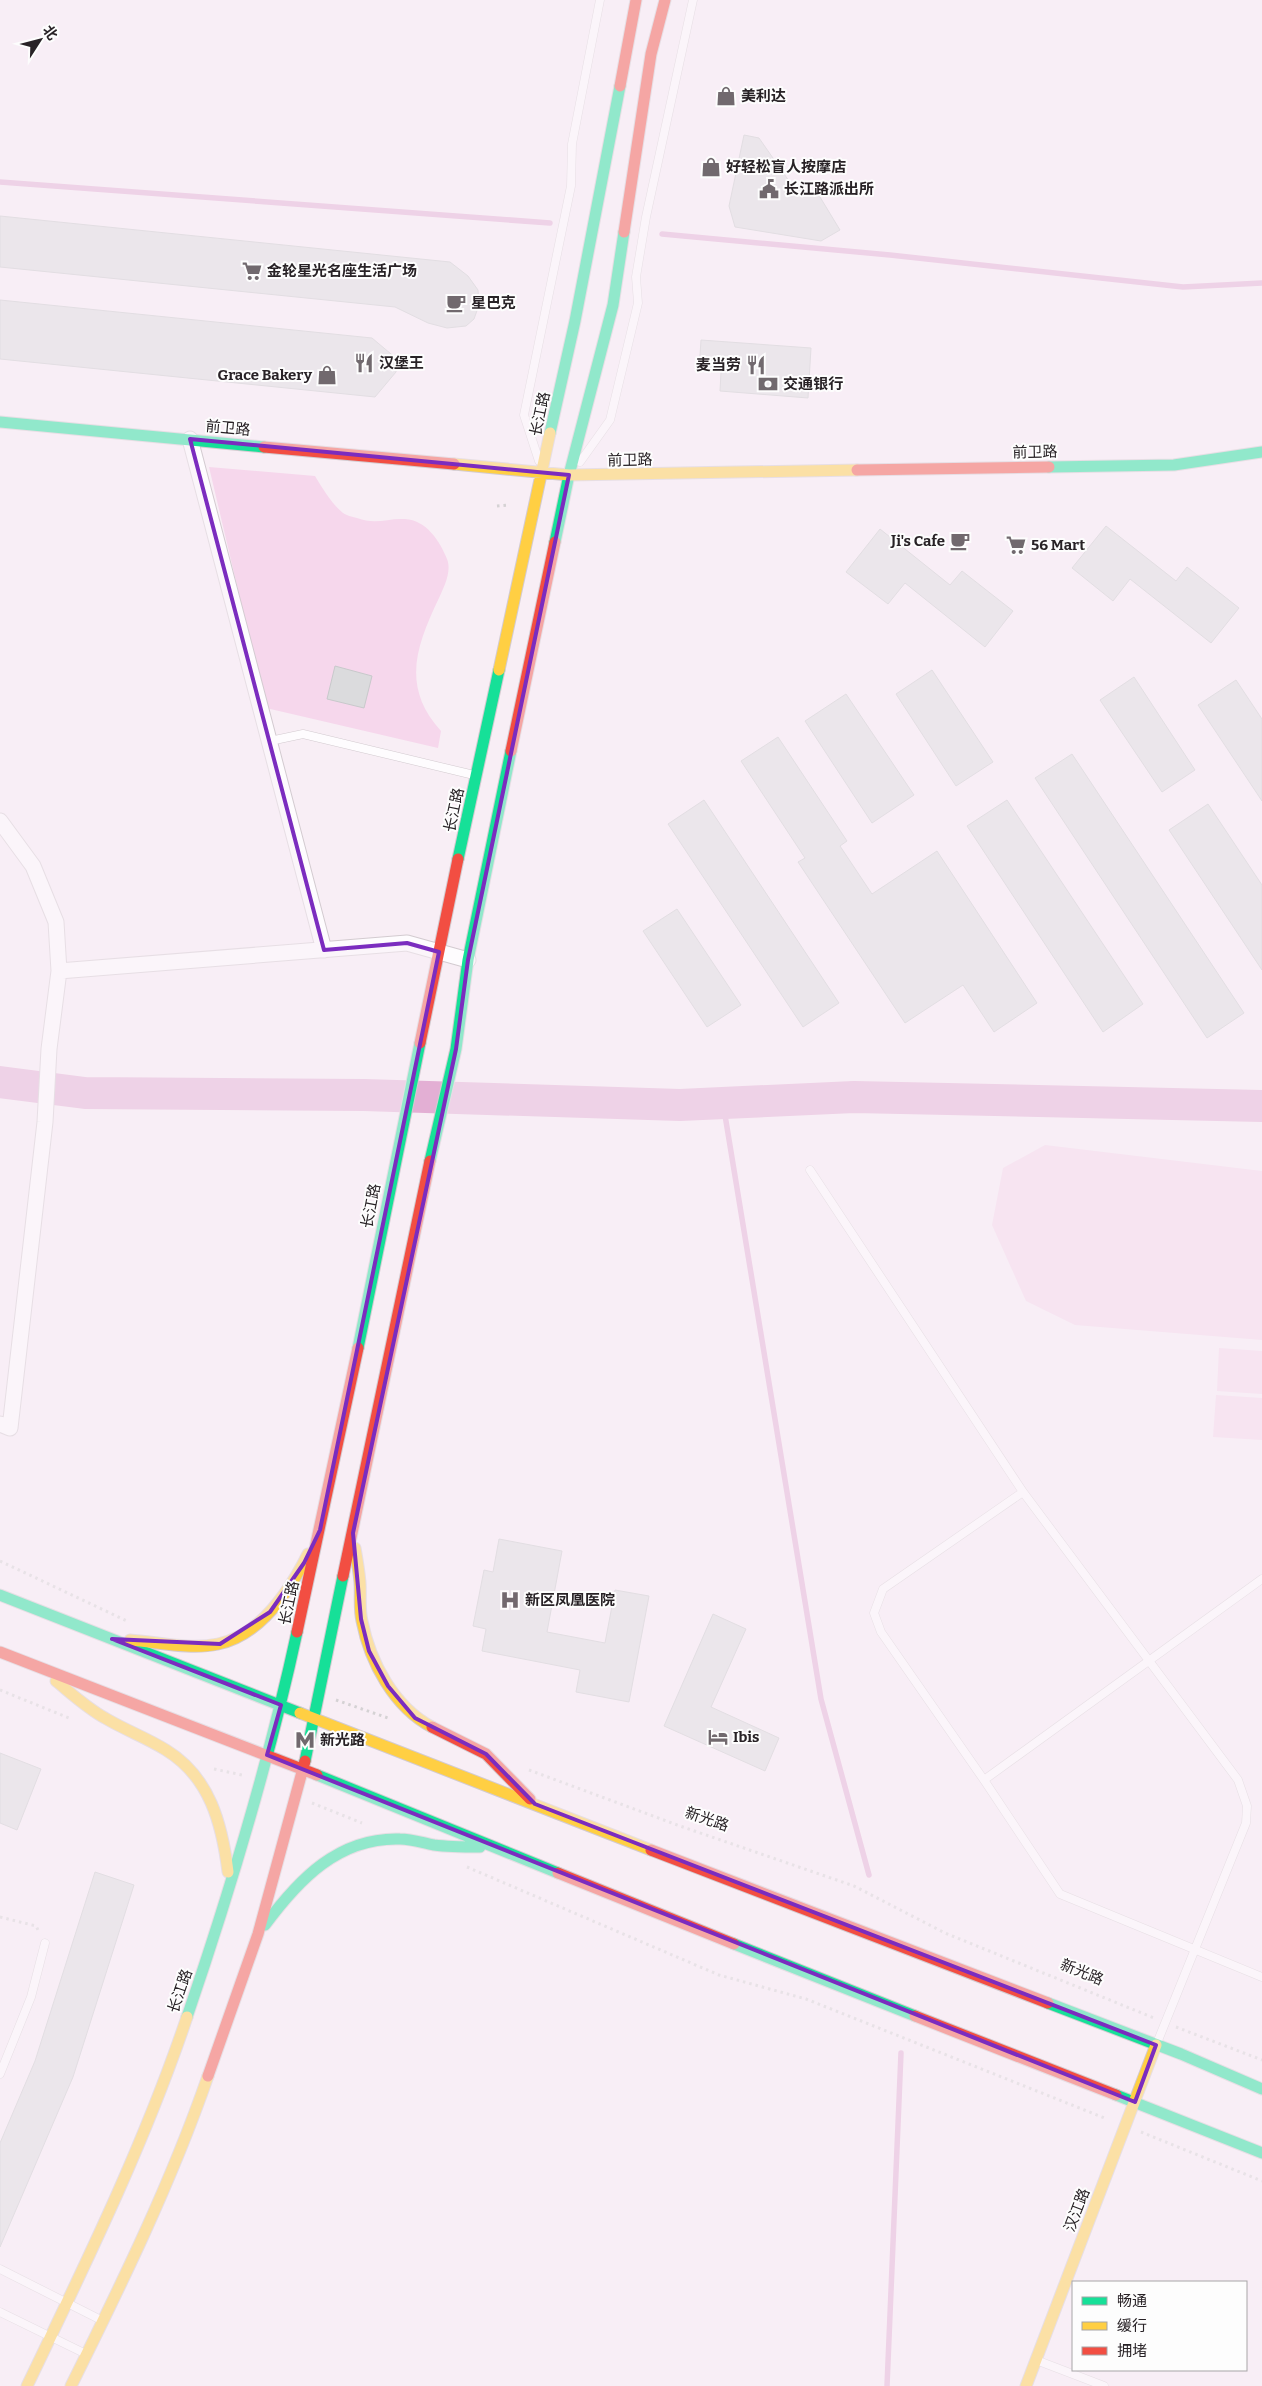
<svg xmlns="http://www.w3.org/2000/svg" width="1262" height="2386" viewBox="0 0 1262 2386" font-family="Bitter,'Noto Sans SC',serif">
<rect width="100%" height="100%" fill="#f8eef5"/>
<path fill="#f6d7ec" d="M209,467L315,476C323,489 331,503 343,513C346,515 352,517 357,518C376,525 387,518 405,519C426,520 440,541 447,559C452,571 444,587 439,598C416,646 401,687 441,731L438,748L266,708Z
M1045,1145L1262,1171V1340L1075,1325L1026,1301L992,1225L1003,1168Z
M1219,1348L1262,1351V1394L1217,1391Z
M1216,1395L1262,1398V1440L1213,1437Z"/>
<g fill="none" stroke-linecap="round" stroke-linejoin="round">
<path stroke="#e3afd4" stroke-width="5.5" d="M0,182L550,223
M662,234L890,255L1183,287L1262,283
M723,1103L821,1699L869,1875
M887,2386L901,2053"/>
<path stroke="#e3afd4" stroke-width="32" d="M0,1082L85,1093L364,1095L680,1105L854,1097L1262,1106"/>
</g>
<path fill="#dbdbdd" stroke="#c8c9cb" d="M744,135L759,138L789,181L820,197L840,230L821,241L735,227L729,206Z
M0,216L450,262L468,276L478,290L479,305L474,319L466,326L447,328L428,323L395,307L0,267Z
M0,300L372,338L397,359L396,372L375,397L0,359Z
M701,340L811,348L808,398L720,391L721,372L699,370Z
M1106,526L1176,581L1187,567L1239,608L1211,643L1130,579L1113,601L1072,568Z
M880,529L950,585L962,571L1013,611L985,647L905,583L888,604L846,572Z
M335,666L372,676L364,708L327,699Z
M932,670L993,762L956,786L896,694Z
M1134,677L1195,770L1162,792L1100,700Z
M1236,680L1262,719V801L1198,705Z
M846,694L914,795L872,823L805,721Z
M778,737L847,841L840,846L872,894L937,851L1037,1003L994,1032L963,985L905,1023L798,862L805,858L741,761Z
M1072,754L1244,1013L1207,1038L1035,778Z
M704,800L839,1003L803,1027L668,824Z
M1007,800L1143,1004L1103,1032L967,826Z
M1208,804L1262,885V970L1169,830Z
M677,909L741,1005L707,1027L643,931Z
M499,1539L562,1551L547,1632L605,1643L615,1590L649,1596L629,1702L576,1692L580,1670L482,1651L486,1629L473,1626L484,1570L493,1572Z
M713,1614L746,1629L711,1707L779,1738L765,1771L664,1726Z
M0,1753L41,1769L17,1830L0,1823Z
M95,1872L134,1885L73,2077L0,2247V2143L35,2061Z"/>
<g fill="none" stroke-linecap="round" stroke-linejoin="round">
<defs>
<path id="lane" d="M539,461L524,415L571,186L572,144L600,0
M580,462L610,420L638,303L636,277L646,217L693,0
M270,741L303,734L474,775
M810,1170L1023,1492L1238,1780L1247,1806L1246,1823L1157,2043
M1023,1492L883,1589L874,1613L881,1632L984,1780L1060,1894L1262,1977
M984,1780L1262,1579
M0,2074L31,1997L45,1943
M0,2269L101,2320
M0,2312L86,2354
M1036,2360L1104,2386"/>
<path id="street" d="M190,439L324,950
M0,821L33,866L56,922L59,971L49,1049L45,1122L10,1428L0,1424
M59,971L407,943L468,960"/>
<path id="fast" d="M0,422L264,447
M550,433L575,321L620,86
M1049,467L1174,465L1262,452
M555,542L569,475L613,305L624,232
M458,859L499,670
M430,1161L456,1049L468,960L511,751
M358,1348L420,1043
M0,1595L300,1713
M305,1761L343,1576
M317,1775L558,1873
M265,1925C299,1879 339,1837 400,1839C412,1839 423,1843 434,1845C449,1847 465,1847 480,1847
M734,1944L915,2016
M1048,2003L1181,2054L1262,2089
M187,2017C230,1891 269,1762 297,1632
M1116,2095L1262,2153"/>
<path id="slow" d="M454,464L569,475L857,470
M499,670L550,433
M355,1548C357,1559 359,1571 360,1582C361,1595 359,1609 362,1621C370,1662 394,1707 432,1727
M130,1640C158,1642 190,1650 218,1644C261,1635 290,1590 308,1554
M56,1681C72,1694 87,1708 105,1718C125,1730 147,1738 166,1750C210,1777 222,1824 228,1872
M300,1713L651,1850
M27,2386C85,2265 144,2145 187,2017
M71,2386C121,2285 171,2183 208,2076
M1026,2386L1156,2045"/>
<path id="jam" d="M620,86L636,0
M624,232L651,54L665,0
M264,447L454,464
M857,470L1049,467
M511,751L555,542
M420,1043L458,859
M343,1576L430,1161
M297,1632L358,1348
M0,1652L317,1775
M432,1727L486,1754L530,1799
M651,1850L1048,2003
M558,1873L734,1944
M915,2016L1116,2095
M208,2076L258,1934L305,1761"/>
</defs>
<use href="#lane" stroke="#d3cbd0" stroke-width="9"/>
<use href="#street" stroke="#d3cbd0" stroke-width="17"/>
<use href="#fast" stroke="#d3cbd0" stroke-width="13"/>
<use href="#slow" stroke="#d3cbd0" stroke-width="13"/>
<use href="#jam" stroke="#d3cbd0" stroke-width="13"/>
<path stroke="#d5d2d4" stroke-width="3" stroke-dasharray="2.5 4" stroke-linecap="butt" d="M497,506L508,505
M0,1561L127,1621
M0,1690L69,1718
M336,1700L391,1719
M214,1769L242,1775
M529,1770L680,1826L854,1886L945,1933L1154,2018
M312,1803L362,1823
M467,1867L719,1975L806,1999L1107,2119
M0,1917L36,1926L39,1932
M1176,2027L1262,2060
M1141,2132L1262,2181"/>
<use href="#lane" stroke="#fefcfe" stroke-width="8"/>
<use href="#street" stroke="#fefcfe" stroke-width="15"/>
<use href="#fast" stroke="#16e098" stroke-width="11"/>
<use href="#slow" stroke="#ffcf43" stroke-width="11"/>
<use href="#jam" stroke="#f24e42" stroke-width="11"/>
</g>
<path d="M0 0H1262V2386H0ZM190,439L569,475L468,960L456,1049L353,1533L361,1619L369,1651L388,1686L415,1718L486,1754L535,1804L1156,2045L1135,2102L267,1755L281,1705L112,1639L220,1644L270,1612L304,1563L320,1530L439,952L407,943L324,950Z" fill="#f8eef5" fill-opacity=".55" fill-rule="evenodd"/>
<path fill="none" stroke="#7b2cbf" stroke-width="4" stroke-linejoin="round" d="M190,439L569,475L468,960L456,1049L353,1533L361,1619L369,1651L388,1686L415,1718L486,1754L535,1804L1156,2045L1135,2102L267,1755L281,1705L112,1639L220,1644L270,1612L304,1563L320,1530L439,952L407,943L324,950Z"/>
<defs>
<symbol id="shop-bare" viewBox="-9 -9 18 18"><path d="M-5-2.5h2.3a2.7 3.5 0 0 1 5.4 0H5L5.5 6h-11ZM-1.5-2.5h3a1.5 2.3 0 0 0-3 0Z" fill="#71696e" stroke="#fdfdfd" stroke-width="2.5" paint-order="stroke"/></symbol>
<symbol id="civic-bare" viewBox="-9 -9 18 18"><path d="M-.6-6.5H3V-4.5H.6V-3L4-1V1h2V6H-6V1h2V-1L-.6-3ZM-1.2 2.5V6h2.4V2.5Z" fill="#71696e" stroke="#fdfdfd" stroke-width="2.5" paint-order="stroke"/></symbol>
<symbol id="supermarket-bare" viewBox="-9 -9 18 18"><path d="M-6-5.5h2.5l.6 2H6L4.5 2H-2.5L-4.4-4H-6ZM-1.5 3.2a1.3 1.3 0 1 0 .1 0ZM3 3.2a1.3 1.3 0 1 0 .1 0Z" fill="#71696e" stroke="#fdfdfd" stroke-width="2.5" paint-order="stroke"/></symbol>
<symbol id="cafe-bare" viewBox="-9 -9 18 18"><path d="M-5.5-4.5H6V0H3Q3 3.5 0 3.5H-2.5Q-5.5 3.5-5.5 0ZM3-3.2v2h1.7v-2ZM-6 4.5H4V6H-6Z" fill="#71696e" stroke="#fdfdfd" stroke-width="2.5" paint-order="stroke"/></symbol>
<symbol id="restaurant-bare" viewBox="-9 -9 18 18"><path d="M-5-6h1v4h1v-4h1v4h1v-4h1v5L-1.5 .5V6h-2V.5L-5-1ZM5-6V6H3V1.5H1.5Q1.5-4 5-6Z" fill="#71696e" stroke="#fdfdfd" stroke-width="2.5" paint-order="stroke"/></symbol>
<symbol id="bank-bare" viewBox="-9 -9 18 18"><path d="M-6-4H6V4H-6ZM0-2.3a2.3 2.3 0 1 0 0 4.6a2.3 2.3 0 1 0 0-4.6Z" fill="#71696e" stroke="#fdfdfd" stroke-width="2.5" paint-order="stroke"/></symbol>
<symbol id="hospital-bare" viewBox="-9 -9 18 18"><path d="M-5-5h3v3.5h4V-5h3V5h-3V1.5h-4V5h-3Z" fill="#71696e" stroke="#fdfdfd" stroke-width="2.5" paint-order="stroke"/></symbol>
<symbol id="hotel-bare" viewBox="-9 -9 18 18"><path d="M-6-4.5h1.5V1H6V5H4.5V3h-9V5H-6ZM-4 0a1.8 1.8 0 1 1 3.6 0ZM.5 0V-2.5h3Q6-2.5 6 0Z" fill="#71696e" stroke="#fdfdfd" stroke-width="2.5" paint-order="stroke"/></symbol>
<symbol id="metro-bare" viewBox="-9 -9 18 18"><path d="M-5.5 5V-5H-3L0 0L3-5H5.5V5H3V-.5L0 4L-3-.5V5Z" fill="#71696e" stroke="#fdfdfd" stroke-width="2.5" paint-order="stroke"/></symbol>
</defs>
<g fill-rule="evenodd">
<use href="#shop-bare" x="712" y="82" width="28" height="28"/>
<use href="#shop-bare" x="697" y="153" width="28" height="28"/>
<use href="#civic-bare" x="755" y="175" width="28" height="28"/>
<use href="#supermarket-bare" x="238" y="257" width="28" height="28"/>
<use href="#cafe-bare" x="442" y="289" width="28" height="28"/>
<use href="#restaurant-bare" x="350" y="349" width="28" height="28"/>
<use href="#restaurant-bare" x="742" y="351" width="28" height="28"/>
<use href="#shop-bare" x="313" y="361" width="28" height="28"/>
<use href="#bank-bare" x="754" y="370" width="28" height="28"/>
<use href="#cafe-bare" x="946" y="527" width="28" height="28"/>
<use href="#supermarket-bare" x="1002" y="531" width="28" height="28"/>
<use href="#hospital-bare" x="496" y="1586" width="28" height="28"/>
<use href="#hotel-bare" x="704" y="1723" width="28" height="28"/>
<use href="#metro-bare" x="291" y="1726" width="28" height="28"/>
</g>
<g text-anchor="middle" stroke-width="4" stroke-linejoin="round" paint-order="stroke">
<g font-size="15" font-weight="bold" fill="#282226" stroke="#fdfdfd" text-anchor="start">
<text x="741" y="101">美利达</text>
<text x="726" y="172">好轻松盲人按摩店</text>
<text x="784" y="194">长江路派出所</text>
<text x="267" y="276">金轮星光名座生活广场</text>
<text x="471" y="308">星巴克</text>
<text x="379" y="368">汉堡王</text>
<text x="741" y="370" text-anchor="end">麦当劳</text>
<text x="312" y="380" text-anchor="end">Grace Bakery</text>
<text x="783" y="389">交通银行</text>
<text x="945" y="546" text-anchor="end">Ji's Cafe</text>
<text x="1031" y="550">56 Mart</text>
<text x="525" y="1605">新区凤凰医院</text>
<text x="733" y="1742">Ibis</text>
<text x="320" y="1745">新光路</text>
</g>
<g font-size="15" fill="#282226" stroke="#fdfdfd">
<text transform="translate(540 414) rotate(-78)" y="5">长江路</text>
<text transform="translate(228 428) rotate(5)" y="5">前卫路</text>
<text transform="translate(1035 452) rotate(-1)" y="5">前卫路</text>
<text transform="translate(630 460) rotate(-1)" y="5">前卫路</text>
<text transform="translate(454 810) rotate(-78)" y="5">长江路</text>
<text transform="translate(371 1206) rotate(-79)" y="5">长江路</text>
<text transform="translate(289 1603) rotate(-78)" y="5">长江路</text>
<text transform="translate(707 1819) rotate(19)" y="5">新光路</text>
<text transform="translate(1082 1972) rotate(22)" y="5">新光路</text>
<text transform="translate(180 1991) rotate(-71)" y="5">长江路</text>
<text transform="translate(1077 2210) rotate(-69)" y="5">汉江路</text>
</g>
</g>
<rect x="1072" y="2281" width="175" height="90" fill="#fdfdfd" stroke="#a8a5a7"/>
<rect x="1082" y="2297" width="25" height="8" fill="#16e098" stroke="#a8a5a7"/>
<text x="1117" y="2306" font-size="15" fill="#282226">畅通</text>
<rect x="1082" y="2322" width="25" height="8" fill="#ffcf43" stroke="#a8a5a7"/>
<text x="1117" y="2331" font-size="15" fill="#282226">缓行</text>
<rect x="1082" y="2347" width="25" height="8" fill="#f24e42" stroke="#a8a5a7"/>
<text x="1117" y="2356" font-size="15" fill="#282226">拥堵</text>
<g transform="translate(40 40) rotate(54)" stroke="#fdfdfd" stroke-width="4" paint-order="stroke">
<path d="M0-4L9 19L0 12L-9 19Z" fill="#282226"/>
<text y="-8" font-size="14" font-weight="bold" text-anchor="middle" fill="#282226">北</text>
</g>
</svg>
